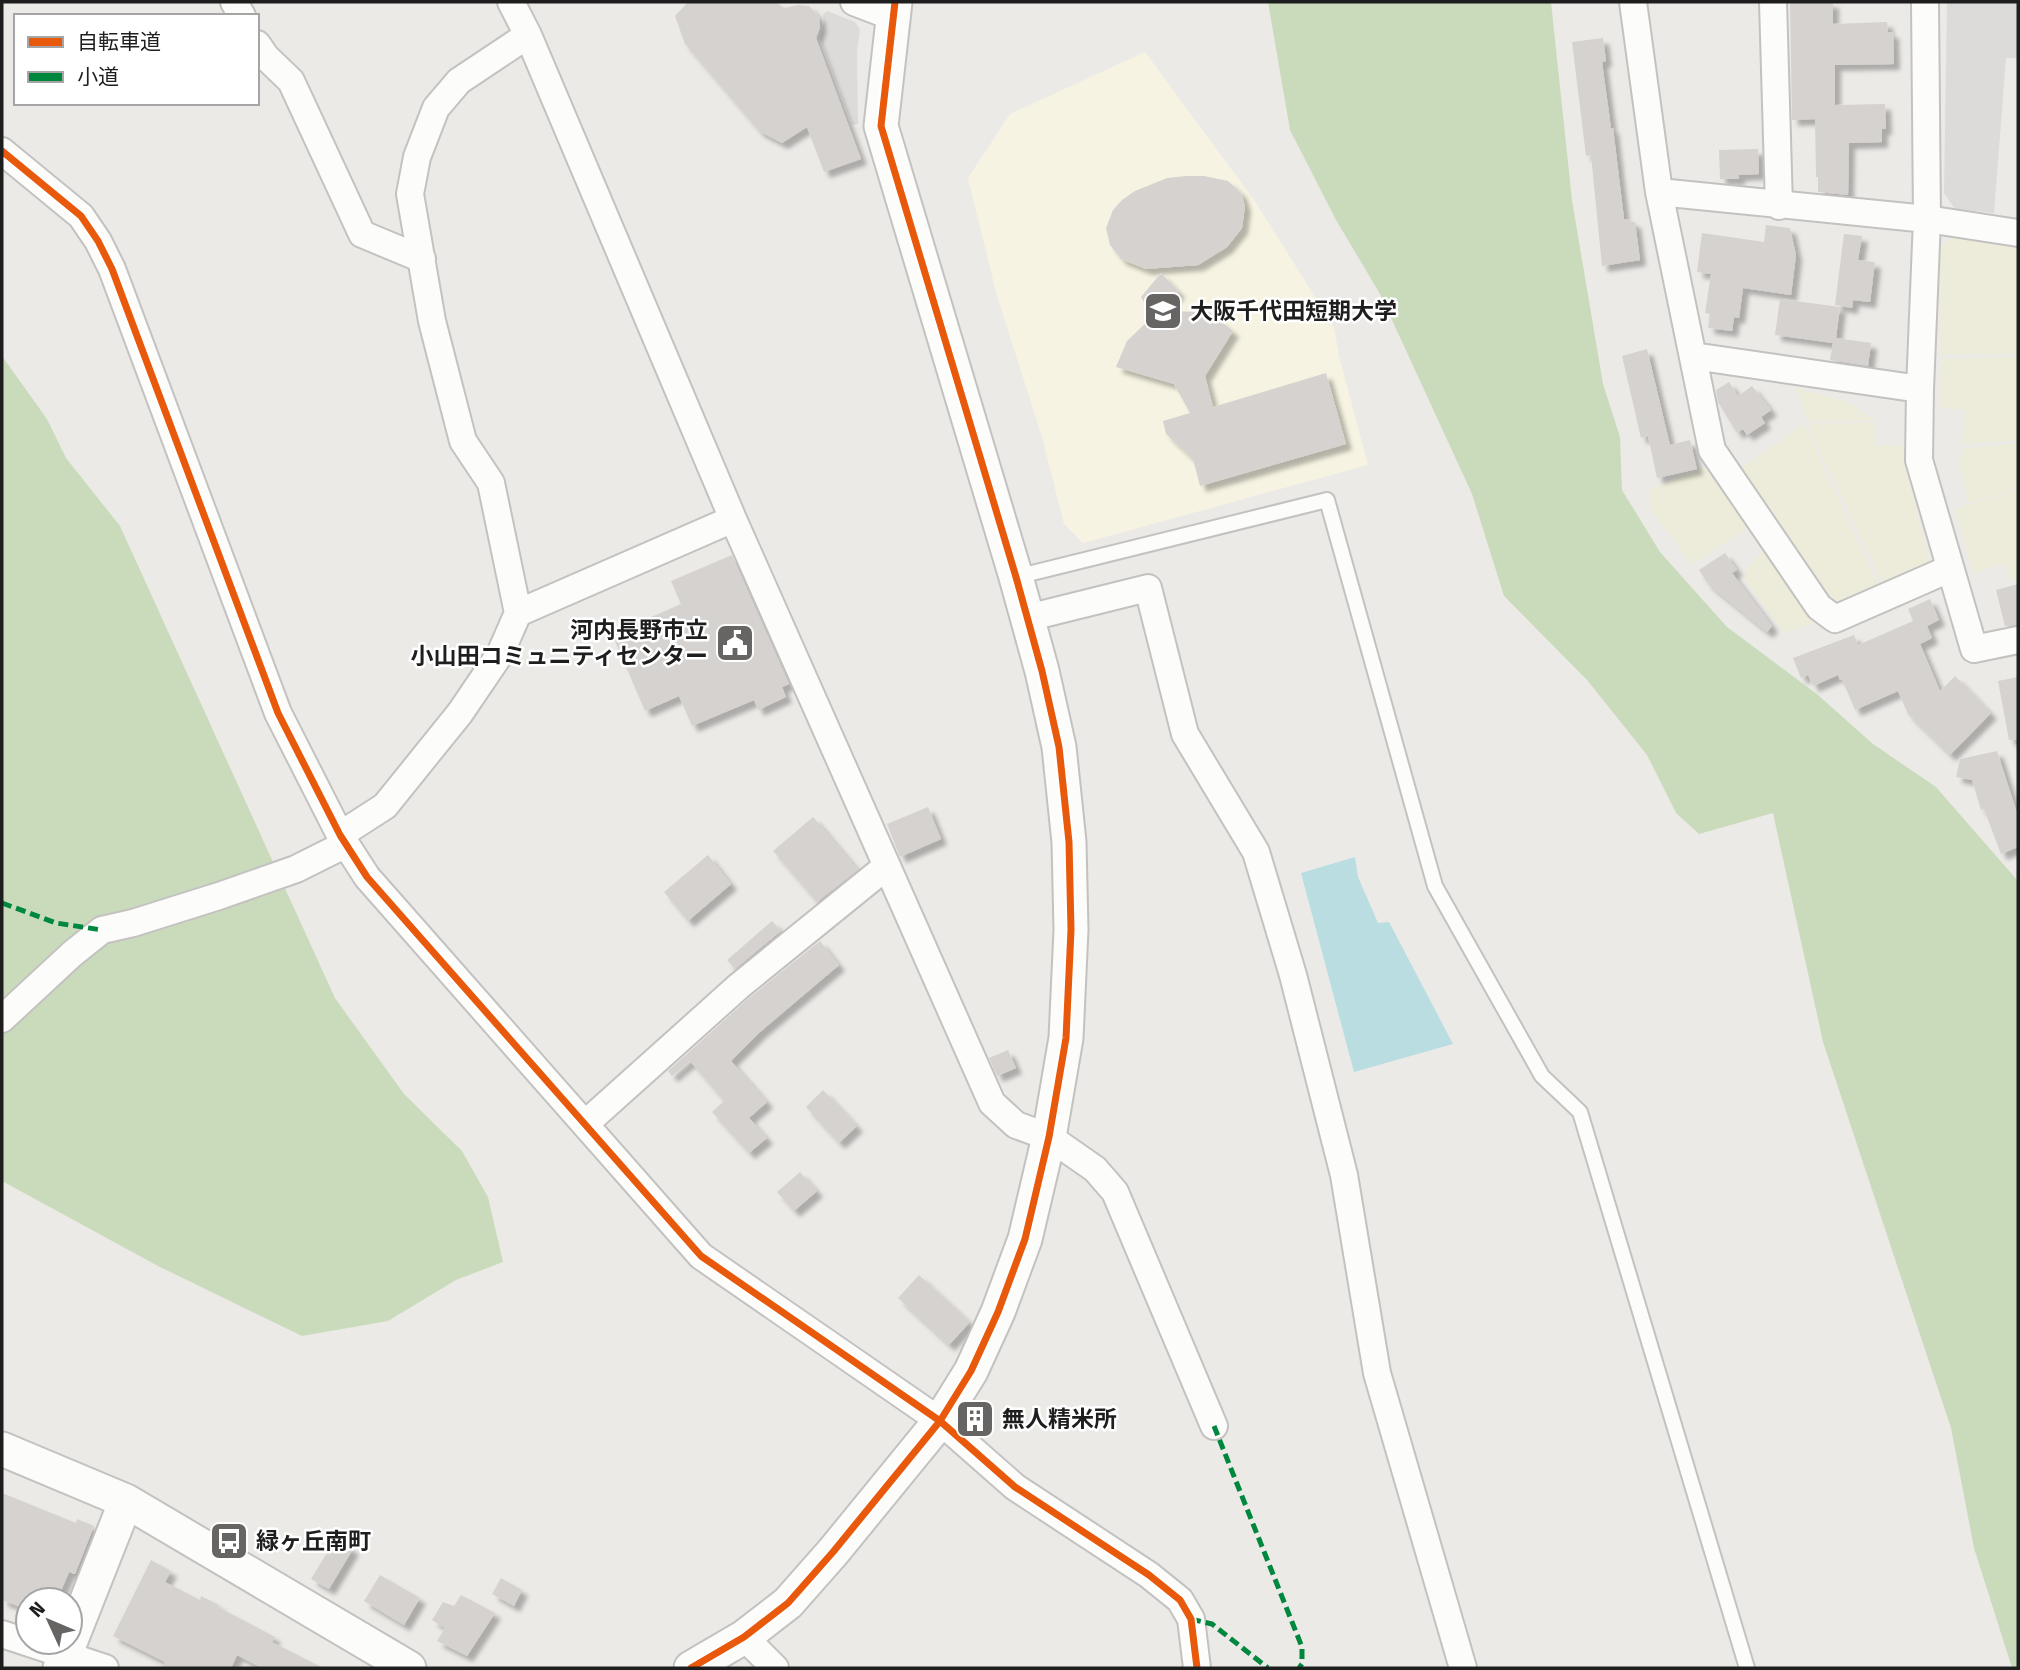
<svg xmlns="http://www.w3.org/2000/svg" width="2020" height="1670" viewBox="0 0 2020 1670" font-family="'Fira Sans','Noto Sans JP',sans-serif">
<defs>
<filter id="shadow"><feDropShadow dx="6" dy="6" stdDeviation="2" flood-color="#0004"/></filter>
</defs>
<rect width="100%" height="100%" fill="#eceae7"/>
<path fill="#f6f3e2" d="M1145,52L1254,200L1334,327L1339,356L1368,465L1083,543L1064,524L1042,437L997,296L968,178L1010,114Z"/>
<path fill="#edecda" d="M1951,238L2018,245V354L1940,355L1939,249Z
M2005,357H2018V440L1962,445L1965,410L1940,407L1941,359Z
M1795,388L1848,402L1875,421H1808Z
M1807,423H1875V446L1903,445L1904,464L1929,556L1923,571L1884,587Z
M1804,424L1880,589L1846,604L1824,595L1740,469Z
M2018,443V489L1969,503L1960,468L1961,449Z
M1707,466L1750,526L1692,565L1651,510L1649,489Z
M2018,490V579L2011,581L2004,564L1973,573L1955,509Z
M1763,551L1814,622L1785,634L1744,579L1745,571Z"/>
<path fill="#cadbbc" d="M1268,2H1551L1572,200L1603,384L1620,437L1622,490L1660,552L1727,627L1818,695L1873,744L1936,787L2018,881V1668H2012L1974,1548L1951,1428L1823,1042L1773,813L1699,834L1676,813L1647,755L1587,680L1504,596L1472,494L1380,294L1336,220L1290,130Z
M2,356L47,419L66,458L120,526L335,998L404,1094L462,1151L488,1197L503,1262L456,1280L388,1321L302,1336L158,1266L2,1181Z"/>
<path fill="#dcdbda" d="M1947,2H2018V58H2006L1994,213L1955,209L1944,193Z
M827,11L855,22L860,29L857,52L858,124L852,125L820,38L824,23L823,15Z"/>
<path fill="#b9dde1" d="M1355,857L1358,877L1378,923L1389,922L1453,1044L1354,1072L1301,873Z"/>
<path fill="#d5d2cf" filter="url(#shadow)" d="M688,2H776L784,8L798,5L809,6L819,17L820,27L816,38L861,159L824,172L807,127L782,143L759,131L685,44L675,16Z
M1790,2H1833V24L1887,22L1888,32H1893L1894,64L1835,65V105L1885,104L1886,129H1882V142L1849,143L1848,195L1818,192V177H1816L1815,119L1792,120Z
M1603,38L1606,61L1602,62L1611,128H1613L1624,219H1630L1631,222H1635L1640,260L1602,266L1591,155L1586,156L1572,42Z
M1758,149L1759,174L1739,175V179H1720L1719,150Z
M1186,176H1204L1228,181L1241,193L1245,206L1242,228L1227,247L1198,265L1146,269L1121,259L1110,245L1106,228L1113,210L1122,200L1135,191L1167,178Z
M1766,225L1790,228L1796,255L1791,295L1743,288L1739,318L1734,317L1732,331L1708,328L1710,314L1705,313L1711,274L1697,272L1702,233L1764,242Z
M1844,234L1862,236L1858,260L1875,262L1870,302L1853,300L1852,308L1835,305Z
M1161,273L1179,292L1162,311L1209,312L1233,331L1205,376L1213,407L1326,373L1346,444L1200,486L1193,459L1166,434L1163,421L1190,413L1174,384L1116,367L1127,341L1153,316L1141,297Z
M1780,299L1840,307L1836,338L1871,343L1868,366L1830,360L1833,343L1775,335Z
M1647,349L1670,445L1690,440L1697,469L1657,478L1648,436L1641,438L1622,356Z
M1729,382L1738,396L1752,386L1771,410L1761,417L1765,423L1747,435L1743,429L1737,433L1718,402L1716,390Z
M1725,553L1737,570L1732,573L1772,626L1767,632L1708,584L1699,570Z
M732,555L789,684L782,687L786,697L758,710L754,700L692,726L679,696L645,711L612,634L681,604L671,581Z
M2018,584V625L2005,626L1996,590Z
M1930,599L1939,620L1927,626L1932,638L1920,644L1940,691L1955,676L1991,713L1950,755L1908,714L1898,691L1855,710L1842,679L1840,680L1838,675L1813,686L1808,675L1801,678L1793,658L1854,635L1858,645L1913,621L1908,609Z
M2018,677V739L2009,740L1998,681Z
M1997,751L2018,816V847L2001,854L1984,809L1981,810L1972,780L1956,777L1960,759Z
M928,807L941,839L900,857L887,824Z
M813,817L858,870L817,902L773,851Z
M708,855L731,884L688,921L664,892Z
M772,921L781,931L735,969L727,960Z
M820,941L839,965L760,1032L731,1061L767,1102L749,1118L767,1138L749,1153L712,1112L724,1101L690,1061L672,1076L668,1071L749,998Z
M1008,1050L1016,1068L997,1076L989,1058Z
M823,1090L857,1126L839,1143L806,1107Z
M800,1172L817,1191L794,1211L777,1192Z
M919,1275L970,1322L949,1345L898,1298Z
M2,1493L76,1523L77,1519L94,1526L75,1574L69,1572L57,1600H28V1610L2,1600Z
M336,1538L353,1549L329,1589L311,1579Z
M151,1560L171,1571L165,1582L200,1600L201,1596L219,1605L218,1607L275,1637L272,1642L323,1668H262L237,1655L231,1668H162L165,1662L113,1636Z
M380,1575L420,1598L404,1625L364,1601Z
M501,1578L522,1590L514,1606L492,1594Z
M461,1595L495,1613L467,1656L437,1641L445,1628L432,1620L443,1602L454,1606Z"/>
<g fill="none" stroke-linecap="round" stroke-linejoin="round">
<defs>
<path id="service" d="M1016,577L1327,500L1435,886L1542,1076L1580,1112L1747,1668"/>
<path id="minor" d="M234,2L242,16
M511,2L528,35L733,519L992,1103L1016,1125L1049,1137L1095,1169L1115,1192L1214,1426
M854,2L893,17
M1633,2L1659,192L1712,450L1819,607L1835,619L1949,569
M1773,2L1779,206
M1925,2L1927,219L1920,389L1919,460L1974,649L2018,640
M257,44L266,57L291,81L362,234L422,259
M2,151L81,216L98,241L112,269L278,713L340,835L367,877L701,1256L940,1421L1015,1487L1149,1575L1180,1600L1191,1619L1197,1668
M1659,192L1927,219L2018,233
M1693,356L1920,389
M518,613L733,519
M1027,618L1148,588L1185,734L1256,852L1293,975L1344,1175L1377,1373L1463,1668
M340,835L385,806L460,713L500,654L518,613L491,483L463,441L432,321L410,194L417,157L436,108L459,81L528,35
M2,1019L72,954L102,930L133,923L219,896L296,869L346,844
M585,1124L739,986L887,866
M2,1634L105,1668
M744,1637L775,1668"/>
<path id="tertiary" d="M2,1449L126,1501L409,1668
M60,1668L126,1501
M691,1668L744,1637L788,1603L833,1552L940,1421L971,1371L998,1312L1025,1239L1049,1137L1066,1038L1071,930L1069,842L1059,747L1042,671L1016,577L881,126L895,2"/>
</defs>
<use href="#service" stroke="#c3c2c1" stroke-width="18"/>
<use href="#minor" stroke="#c3c2c1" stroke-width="30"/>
<use href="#tertiary" stroke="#c3c2c1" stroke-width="37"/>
<use href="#service" stroke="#fcfcfb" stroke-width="14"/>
<use href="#minor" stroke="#fcfcfb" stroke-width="26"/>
<use href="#tertiary" stroke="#fcfcfb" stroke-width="33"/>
<path stroke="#00873e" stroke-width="5" stroke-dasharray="10 5" stroke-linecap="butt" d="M2,903L56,923L102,930
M1214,1426L1302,1647V1664L1299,1668
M1191,1619L1212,1624L1268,1668"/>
<defs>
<path id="cycleway" d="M2,151L81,216L98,241L112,269L278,713L340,835L367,877L701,1256L940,1421L1015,1487L1149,1575L1180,1600L1191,1619L1197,1668
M691,1668L744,1637L788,1603L833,1552L940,1421L971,1371L998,1312L1025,1239L1049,1137L1066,1038L1071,930L1069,842L1059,747L1042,671L1016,577L881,126L895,2"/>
</defs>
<use href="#cycleway" stroke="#fff" stroke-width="11"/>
<use href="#cycleway" stroke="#e8590c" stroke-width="7"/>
</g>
<defs>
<symbol id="university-square" viewBox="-11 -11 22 22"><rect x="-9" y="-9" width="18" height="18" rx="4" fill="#666564" stroke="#fff"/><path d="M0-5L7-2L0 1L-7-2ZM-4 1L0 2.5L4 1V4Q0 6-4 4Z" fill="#fff"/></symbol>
<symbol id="civic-square" viewBox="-11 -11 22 22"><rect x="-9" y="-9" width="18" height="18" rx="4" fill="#666564" stroke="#fff"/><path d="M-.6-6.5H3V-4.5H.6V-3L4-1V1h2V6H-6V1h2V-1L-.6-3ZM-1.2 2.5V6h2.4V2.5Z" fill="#fff"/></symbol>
<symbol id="building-square" viewBox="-11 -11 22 22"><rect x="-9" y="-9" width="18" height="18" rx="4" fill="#666564" stroke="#fff"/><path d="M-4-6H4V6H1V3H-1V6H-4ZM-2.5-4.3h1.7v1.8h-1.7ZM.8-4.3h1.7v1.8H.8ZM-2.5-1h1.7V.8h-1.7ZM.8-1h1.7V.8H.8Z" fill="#fff"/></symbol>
<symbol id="bus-square" viewBox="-11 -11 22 22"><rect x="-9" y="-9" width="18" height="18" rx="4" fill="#666564" stroke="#fff"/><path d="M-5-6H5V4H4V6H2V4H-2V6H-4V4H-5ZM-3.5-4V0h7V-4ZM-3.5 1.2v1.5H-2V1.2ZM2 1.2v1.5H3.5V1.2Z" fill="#fff"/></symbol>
</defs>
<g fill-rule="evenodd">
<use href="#university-square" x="1141" y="289" width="44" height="44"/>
<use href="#civic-square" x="713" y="621" width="44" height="44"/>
<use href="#building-square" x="953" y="1397" width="44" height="44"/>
<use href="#bus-square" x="207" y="1519" width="44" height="44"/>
</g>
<g text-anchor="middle" stroke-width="5" stroke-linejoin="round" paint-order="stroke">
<g font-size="23" font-weight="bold" fill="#1e1e1e" stroke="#fff" text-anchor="start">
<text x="1190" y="319">大阪千代田短期大学</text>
<text x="708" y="638" text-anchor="end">河内長野市立<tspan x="708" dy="26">小山田コミュニティセンター</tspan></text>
<text x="1002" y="1427">無人精米所</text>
<text x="256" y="1549">緑ヶ丘南町</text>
</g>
</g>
<rect width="2020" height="1670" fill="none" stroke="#1e1e1e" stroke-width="7"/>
<rect x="14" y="14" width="245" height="91" fill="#ffffff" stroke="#a5a5a5" stroke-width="2"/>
<rect x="28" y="37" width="35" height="10" fill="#e8590c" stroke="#a5a5a5" stroke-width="2"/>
<text x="77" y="49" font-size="21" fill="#1e1e1e">自転車道</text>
<rect x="28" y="72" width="35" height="10" fill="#00873e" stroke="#a5a5a5" stroke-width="2"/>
<text x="77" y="84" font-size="21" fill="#1e1e1e">小道</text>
<g transform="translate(49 1621) rotate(314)"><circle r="33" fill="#ffffff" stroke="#a5a5a5" stroke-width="2"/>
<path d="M0-5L12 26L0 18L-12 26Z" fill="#666564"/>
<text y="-10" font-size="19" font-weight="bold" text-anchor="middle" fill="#1e1e1e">N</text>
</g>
</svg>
